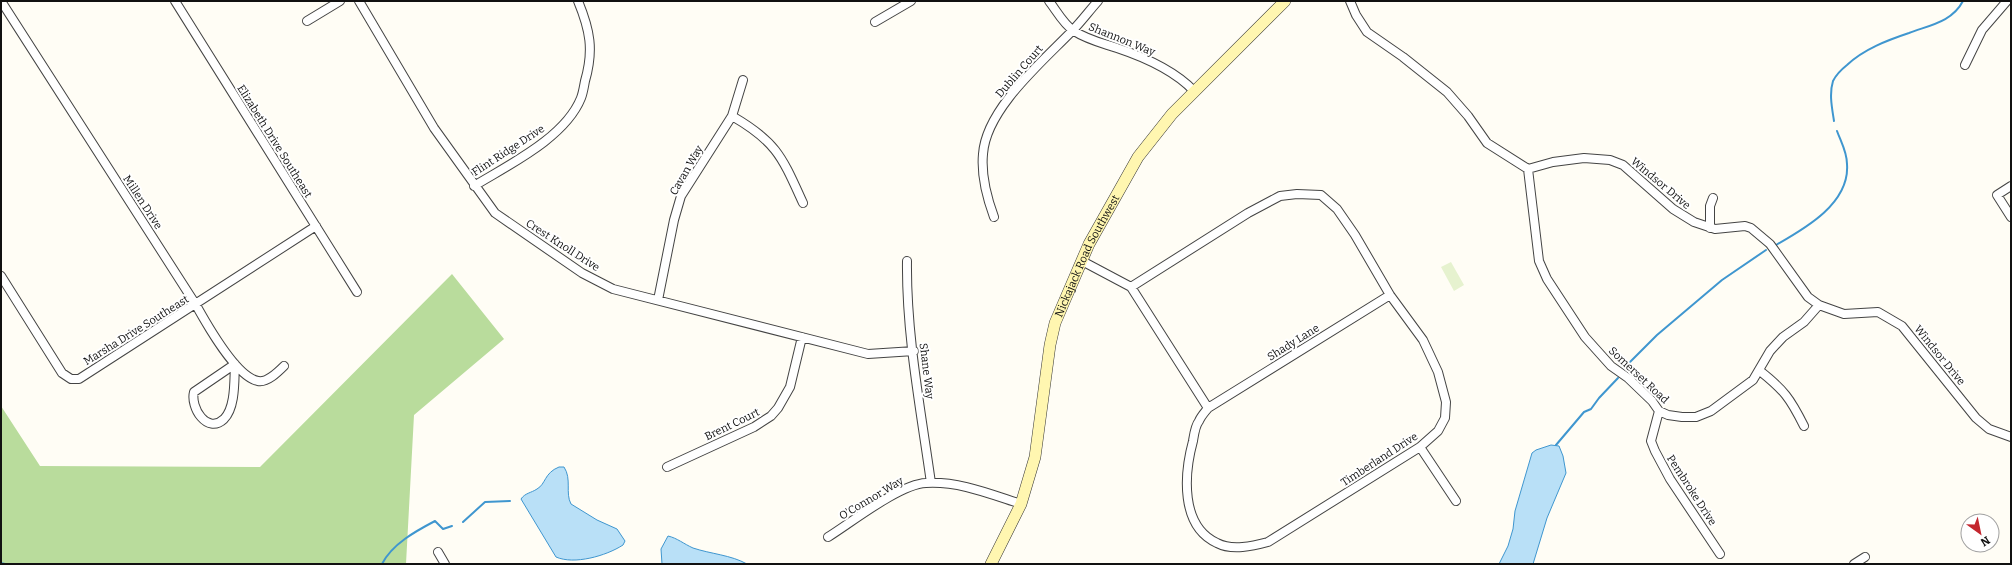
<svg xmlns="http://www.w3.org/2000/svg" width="2012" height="565" viewBox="0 0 2012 565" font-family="Bitter,serif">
<rect width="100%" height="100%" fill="#fffdf5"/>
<path fill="#b9dc9c" d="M452,274L504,339L414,415L406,564H1V406L40,466L260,467Z"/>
<path fill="#e6f2cf" d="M1451,262L1464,285L1454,291L1441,267Z"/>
<path fill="#b9e0f7" stroke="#3f96cf" d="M1551,445L1559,446L1563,456L1566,473L1547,518L1533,564H1499L1508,546L1513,529L1515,511L1532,453L1536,450Z
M559,467H564C572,479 565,493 571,504L597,520L617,529L625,541L623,545C606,556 574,565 556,557L521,499C525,493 531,493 537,489C546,484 544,473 559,467Z
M668,536C677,538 684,544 693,548C711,554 731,555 747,564H662L661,549Z"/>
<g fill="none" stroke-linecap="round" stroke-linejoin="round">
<path stroke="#3f96cf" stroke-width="2" d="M1834,121C1832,108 1829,94 1833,81C1836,75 1842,69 1847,65C1864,49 1888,40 1909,33C1930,25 1952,22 1963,1
M1776,245C1806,228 1850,203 1847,164C1847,152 1841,142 1837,131
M1624,368L1657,335L1722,280L1766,250
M1556,445L1584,412L1591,409L1599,398L1618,378
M463,522L485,502L510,501
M1,563L5,564
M382,564C392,544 416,531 435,521L443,529L452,526"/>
<defs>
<path id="street" d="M1,1L196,305C206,323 236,377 258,381C267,383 278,372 284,366
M175,1L357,292
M359,1L434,128L495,213L582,273L613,289L868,354L914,351
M1049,1C1056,10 1064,25 1074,31C1088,40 1102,43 1117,48C1144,57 1174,70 1194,91
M1350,1L1356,15L1367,32L1403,57L1447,92L1468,116L1487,143L1528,169L1553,162L1584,158L1610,160L1623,165L1673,209L1694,222L1715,229L1745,226L1751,228L1770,244L1808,297L1819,305L1844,314L1878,312L1902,326L1976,418L1989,429L2011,437
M307,21L340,1
M875,22L911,1
M1965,65L1982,30L2007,1
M732,116C777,142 782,157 803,203
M1528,169L1539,261L1547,279L1585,337L1611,366L1628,378L1652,401L1659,411L1668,415L1682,417H1696L1711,411L1753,380L1770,351L1783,337L1804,322L1819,305
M474,186C508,165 565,138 581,98C583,93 584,86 585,81C594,50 590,30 578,1
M2011,186L1997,195L2011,217
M994,217C987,198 981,175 983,154C986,109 1042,62 1072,31C1081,22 1089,11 1098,1
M1710,228V206L1713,198
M907,261C906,334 921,411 931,483
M1082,261L1131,287L1248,213L1280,196L1297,194L1321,195L1337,209L1355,235L1390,295L1423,340L1438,372L1446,402L1445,418L1438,431L1420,447L1268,542C1253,546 1232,551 1217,543C1180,526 1184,474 1193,441C1194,435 1195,426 1199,421C1201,416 1205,412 1208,408L1390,295
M1,276L62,373L71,379H79L316,226
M1131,287L1208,408
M658,300L674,220L681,196L732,116L743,80
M235,364C234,379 236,407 224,419C207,435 190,407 194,392Z
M1760,371C1784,390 1790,398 1804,426
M1659,411L1651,441L1655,451L1670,479L1720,554
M1420,447L1456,501
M667,467L754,427L771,416L778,408L790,387L802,337
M828,537C852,522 900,484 926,483C959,481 990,494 1021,504
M438,552L445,564
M1854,564L1865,557"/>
<g id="secondary">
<path id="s1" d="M991,564L1021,504L1035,457L1050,345L1055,323L1089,244L1138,157L1172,114L1285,1"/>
</g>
</defs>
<use href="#street" stroke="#444" stroke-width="10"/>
<use href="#secondary" stroke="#333" stroke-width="12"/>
<use href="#street" stroke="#fff" stroke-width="8"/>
<use href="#secondary" stroke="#fff6b0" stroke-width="11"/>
</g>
<g text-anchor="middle" stroke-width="4" stroke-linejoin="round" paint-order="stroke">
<g font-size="11" fill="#111" stroke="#fff">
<text transform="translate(1122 39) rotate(22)" y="4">Shannon Way</text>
<text transform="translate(1019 71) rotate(-49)" y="4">Dublin Court</text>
<text transform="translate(275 141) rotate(58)" y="4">Elizabeth Drive Southeast</text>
<text transform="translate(508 150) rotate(-33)" y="4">Flint Ridge Drive</text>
<text transform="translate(686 170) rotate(-60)" y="4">Cavan Way</text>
<text transform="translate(1661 183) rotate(40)" y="4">Windsor Drive</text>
<text transform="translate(143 202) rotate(57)" y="4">Millen Drive</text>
<text transform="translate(563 245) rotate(33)" y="4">Crest Knoll Drive</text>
<text dy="4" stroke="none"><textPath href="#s1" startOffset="326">Nickajack Road Southwest</textPath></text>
<text transform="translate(136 330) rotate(-32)" y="4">Marsha Drive Southeast</text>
<text transform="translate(1293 342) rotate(-32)" y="4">Shady Lane</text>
<text transform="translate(1940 355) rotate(51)" y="4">Windsor Drive</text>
<text transform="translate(927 371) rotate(83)" y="4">Shane Way</text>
<text transform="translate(1639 375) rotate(43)" y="4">Somerset Road</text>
<text transform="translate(732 424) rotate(-26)" y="4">Brent Court</text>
<text transform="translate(1379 459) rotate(-33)" y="4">Timberland Drive</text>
<text transform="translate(1692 490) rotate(57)" y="4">Pembroke Drive</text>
<text transform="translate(871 498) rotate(-31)" y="4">O'Connor Way</text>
</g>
</g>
<rect width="2012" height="565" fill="none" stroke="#111111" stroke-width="4"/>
<g transform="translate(1980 533) rotate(147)"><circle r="19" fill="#ffffff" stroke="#a0a0a0"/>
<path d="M0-3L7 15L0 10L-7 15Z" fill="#c4262e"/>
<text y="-6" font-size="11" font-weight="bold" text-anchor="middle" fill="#111111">N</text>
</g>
</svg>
